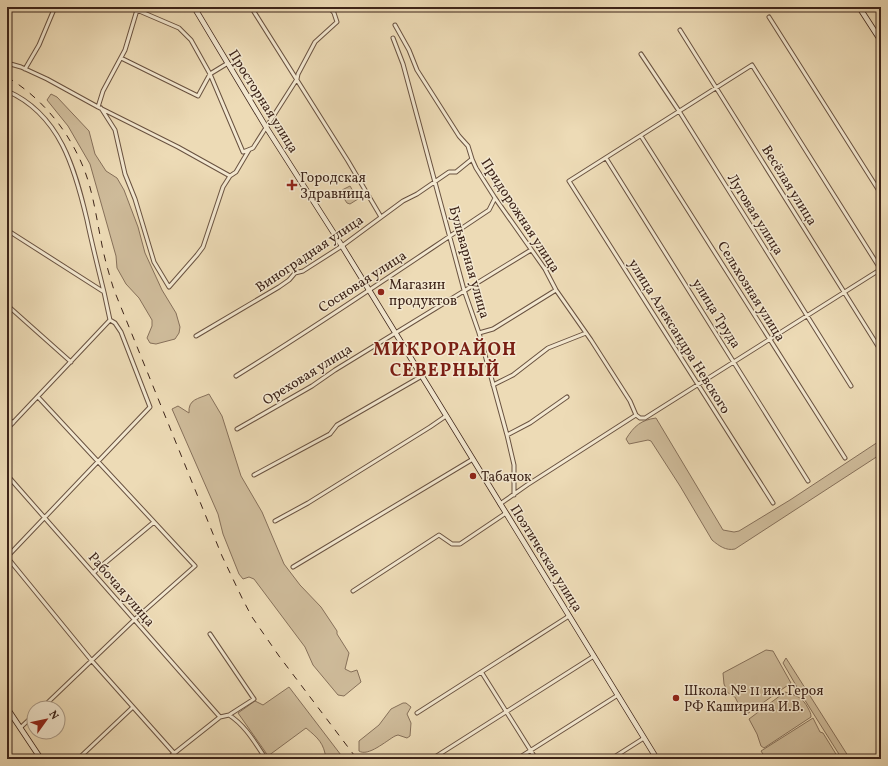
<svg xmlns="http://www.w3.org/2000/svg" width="888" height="766" viewBox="0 0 888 766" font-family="Vollkorn,serif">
<rect width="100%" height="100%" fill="#eddbb6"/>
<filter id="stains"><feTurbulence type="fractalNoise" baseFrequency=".005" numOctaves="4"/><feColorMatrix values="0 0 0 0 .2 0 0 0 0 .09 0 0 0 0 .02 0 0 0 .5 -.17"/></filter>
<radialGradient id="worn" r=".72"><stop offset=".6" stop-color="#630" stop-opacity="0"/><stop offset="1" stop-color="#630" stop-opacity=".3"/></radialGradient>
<path fill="#cfbc9b" stroke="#86705a" d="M51,94L57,97L89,131L95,154L106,171L117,178L124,190L138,227L145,253L162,290L176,313L180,327L179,333L175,339L156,344L150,343L147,338L152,326V320L139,298L126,284L117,268L116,256L90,164L68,126L47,100Z
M350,186L358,199L350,204L347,203L341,194L342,190Z
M209,394L222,416L241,476L262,512L284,564L300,585L321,607L337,631V634L349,653L345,669L351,672L357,670L361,682L344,696L338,695L313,665L305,647L254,579L249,577L243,579L239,574L223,534L218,514L172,409L178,406L189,413C188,399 198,399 209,394Z
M656,418L723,530L734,532L739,531L790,500L881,440V454L735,549C726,551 719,546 712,540L680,486L651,441L648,440L629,444L626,439C634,426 641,420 656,418Z
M766,650L773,651L791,683L747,714L740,707L735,697L728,693L724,684L723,673Z
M786,658L850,759H842L801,694L783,663Z
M289,687L344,759H326C324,743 318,738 306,728L268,756L264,750L238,713L255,701L263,705Z
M785,692C796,695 803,698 808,708C810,712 811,713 811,717L764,748L761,746L757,734L749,719Z
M403,703H406L411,707L407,714L411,723L410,736L407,738L398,735L395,736C386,741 368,757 359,751V741L379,725L391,709Z
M813,718L820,732L823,733L839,759H766L761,751Z"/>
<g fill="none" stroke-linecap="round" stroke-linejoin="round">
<defs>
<path id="street" d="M130,7L179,28L191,40L210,74L243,152L253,148L297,79L298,74L315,42L337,22L334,13L329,7
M251,7L348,161L381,217
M769,17L881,194
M395,25L409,50L417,70L459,136L468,146L472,159L476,168L495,198L545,269L556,290L591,340L630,401L636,415
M680,30L881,351
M393,38L403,64L453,249L464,290L479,333L507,435L514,465V495
M641,54L679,111L851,386
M121,58L198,96L210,74L228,63
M7,63L21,67L47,79L98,107L178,147L230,176
M25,69L39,45L55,7
M7,91C60,114 75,169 87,220C92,244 98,268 104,292
M98,107L103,91L125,50L137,10
M101,108L115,130L125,174L135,199L154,262L169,287L197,255L203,247L223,187L230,176L236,172L249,150
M641,136L845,458
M606,158L808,481
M7,230L104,292L110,320L115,323L121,332L150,407L7,557L92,661L174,753
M7,305L71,362
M479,333L493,329L556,290
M196,336L279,287L289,280L295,273L303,271L342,246L403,201L417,194L449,172H456L472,159
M236,376C322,323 405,266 489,210L495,198
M493,385L513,375L548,348L586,333
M38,397L195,566L134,620L42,708
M636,415L640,418H645L881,269
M7,418L13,423
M7,429L110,320
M237,429L312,386L335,370L531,250
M507,435L530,423L567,397
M7,475L220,717
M254,475L330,434L337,425L422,376
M773,503L569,181L752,65L881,270
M500,504L527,485L636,415
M275,521L308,503L430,427L446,416
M293,567L473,459
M93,573L154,522
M353,591L439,535L452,544H460L506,513
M210,634L254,699L229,715
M482,673L536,759
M417,713L569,616
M20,728L34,715
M435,757L594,656
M78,759L133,707
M167,759L220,717L229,715C246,726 255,743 266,759
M517,759L618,695
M611,759L644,738"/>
<path id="secondary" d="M194,7L266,127L342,246L657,759
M859,7L881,41
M7,708L41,759"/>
</defs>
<use href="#street" stroke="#695240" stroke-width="5"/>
<use href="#secondary" stroke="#3d2419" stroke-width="6"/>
<use href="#street" stroke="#f3e8d0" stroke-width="3"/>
<use href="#secondary" stroke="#f3e8d0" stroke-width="4.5"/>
<path stroke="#3d2419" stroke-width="1" stroke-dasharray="7 7" stroke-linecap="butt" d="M7,77C42,98 69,131 84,169C93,192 96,216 101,240C104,257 109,274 114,290L222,556L243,600L252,617L279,656L357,759"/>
</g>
<g fill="#8f2418" stroke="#f3e8d0" stroke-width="1.5">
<path d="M290 179h4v4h4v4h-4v4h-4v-4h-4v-4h4z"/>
<circle cx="381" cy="292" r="4"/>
<circle cx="473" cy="476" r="4"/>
<circle cx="676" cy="698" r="4"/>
</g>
<g text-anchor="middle" stroke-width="3" stroke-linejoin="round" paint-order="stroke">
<g font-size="14" fill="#3d2419" stroke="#f3e8d0">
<text transform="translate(264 101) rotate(58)" y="5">Просторная улица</text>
<text transform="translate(790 185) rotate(58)" y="5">Весёлая улица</text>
<text transform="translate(756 214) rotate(58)" y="5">Луговая улица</text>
<text transform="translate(521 215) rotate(57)" y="5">Придорожная улица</text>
<text transform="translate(309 253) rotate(-34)" y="5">Виноградная улица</text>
<text transform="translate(470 262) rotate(74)" y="5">Бульварная улица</text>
<text transform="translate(362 281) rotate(-33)" y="5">Сосновая улица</text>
<text transform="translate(752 291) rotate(58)" y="5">Сельхозная улица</text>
<text transform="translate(717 313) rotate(58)" y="5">улица Труда</text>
<text transform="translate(680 336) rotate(58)" y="5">улица Александра Невского</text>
<text transform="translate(307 374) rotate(-32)" y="5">Ореховая улица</text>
<text transform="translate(547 558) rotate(58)" y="5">Поэтическая улица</text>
<text transform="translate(122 589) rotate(49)" y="5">Рабочая улица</text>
</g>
<g font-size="14" fill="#3d2419" stroke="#f3e8d0" text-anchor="start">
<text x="300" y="182">Городская<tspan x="300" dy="16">Здравница</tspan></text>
<text x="389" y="289">Магазин<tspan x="389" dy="16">продуктов</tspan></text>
<text x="481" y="481">Табачок</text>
<text x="684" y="695">Школа № 11 им. Героя<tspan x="684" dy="16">РФ Каширина И.В.</tspan></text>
</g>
<g font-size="18" font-weight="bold" letter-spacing="1" fill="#7a1f14" stroke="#f3e8d0">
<text x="445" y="355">МИКРОРАЙОН<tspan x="445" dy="21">СЕВЕРНЫЙ</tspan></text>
</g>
</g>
<rect width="888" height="766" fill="none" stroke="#eddbb6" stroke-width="24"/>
<rect x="8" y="8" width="872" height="750" fill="none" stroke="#3d2419" stroke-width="2"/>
<rect x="12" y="12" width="864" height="742" fill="none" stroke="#3d2419"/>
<g transform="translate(46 720) rotate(57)"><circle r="19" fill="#f3e8d0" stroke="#aa9a87"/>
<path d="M0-3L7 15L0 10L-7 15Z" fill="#8f2418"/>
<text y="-6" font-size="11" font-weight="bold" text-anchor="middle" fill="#3d2419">N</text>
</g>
<rect width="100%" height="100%" filter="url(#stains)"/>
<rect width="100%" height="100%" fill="url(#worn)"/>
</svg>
